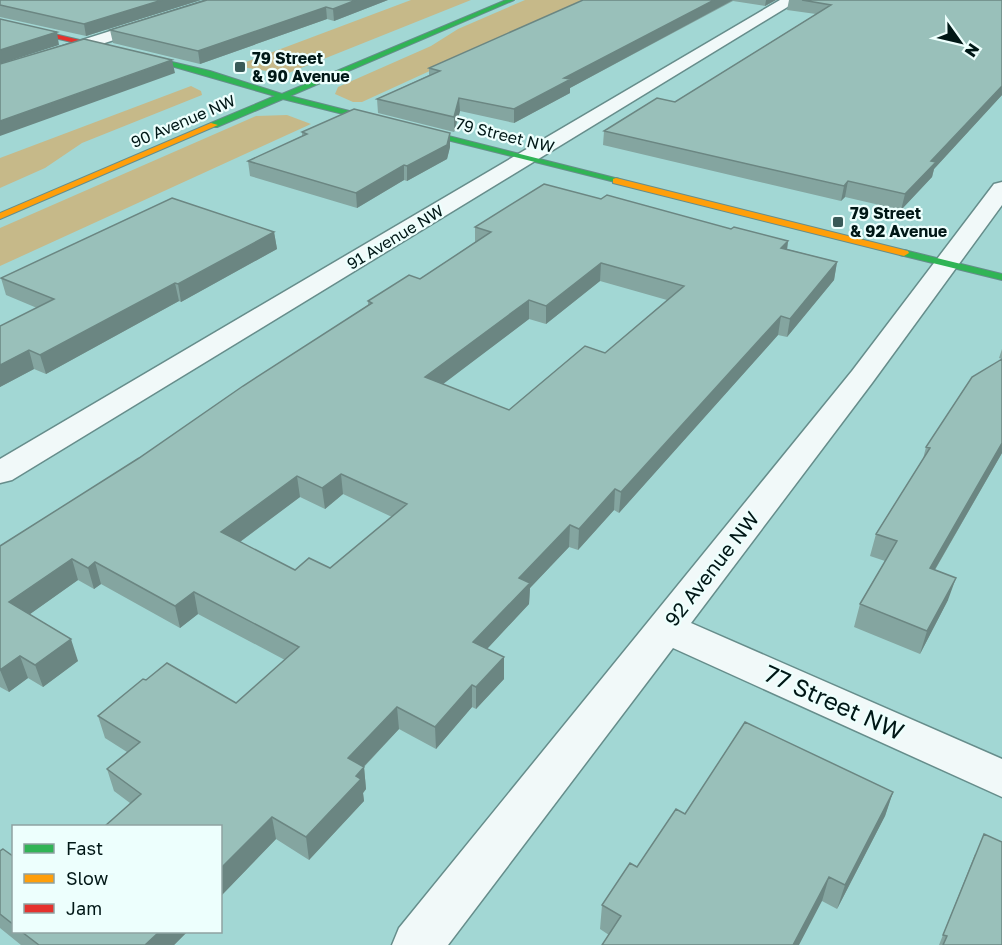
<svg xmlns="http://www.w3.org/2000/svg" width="1002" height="945" viewBox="0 0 1002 945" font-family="'Golos Text',sans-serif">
<rect width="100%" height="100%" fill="#a2d7d4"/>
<path fill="#c6b989" d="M411,0H471L286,74L235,66Z
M525,0H585L362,102H353L335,94L338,87L431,46L458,29Z
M191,86L201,91L202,95L82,143L45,168L0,188V158Z
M287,115L311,124L0,266V228L256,116Z"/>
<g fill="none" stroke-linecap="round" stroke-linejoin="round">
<defs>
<path id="street" d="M208,0H231L228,3L0,77V66Z
M780,0H799L12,480L0,483V459Z
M1002,182V205L872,383L691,623L1002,759V797L673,648L448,945H392L399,928L852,371L994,184Z"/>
<path id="fast" d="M506,0H514L290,96L619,179V183L283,99L217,127H211V123L275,96L147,59L151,57L210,71L282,94Z
M904,250L1002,274V280L900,255L899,253Z"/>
<path id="slow" d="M211,123L218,125L0,219V213Z
M616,178L908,251L909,253L904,256L613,183V179Z"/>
<path id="jam" d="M0,21L151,57L155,59L151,61L0,25Z"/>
</defs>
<use href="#street" stroke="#668d8b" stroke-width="3"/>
<use href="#fast" stroke="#668d8b" stroke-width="2"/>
<use href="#slow" stroke="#668d8b" stroke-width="2"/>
<use href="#jam" stroke="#668d8b" stroke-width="2"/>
<use href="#street" fill="#f1f9f9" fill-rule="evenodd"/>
<use href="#fast" fill="#30b455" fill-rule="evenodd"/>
<use href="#slow" fill="#ff9f0a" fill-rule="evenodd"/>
<use href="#jam" fill="#e5322d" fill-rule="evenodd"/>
</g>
<path fill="#84a5a0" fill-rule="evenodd" d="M0,0H201L86,36L0,17Z
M388,0L334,21L327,19L200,64L113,43L110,30Z
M583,0H776L765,6L733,1L570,88V93L514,123L460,111L454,132L378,113L377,99L429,75V68Z
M789,0H1002V95L934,169L932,177L901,210L845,197L841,201L603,145L604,131L675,102L816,14L787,10Z
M302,132L450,133V147L447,159L407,181L404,180L357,208L250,176L248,161L302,136Z
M601,199L731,229L788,241L787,249L837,262L834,280L787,337L778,335L619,513L614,510L578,550L569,547L530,588L529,604L487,649L504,657V679L476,709L472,707L436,749L399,729L364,767L366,789L363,793L364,801L309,860L276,839L220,897V826L130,803L114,791L107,769L127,752L105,738L98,716L146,680L236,703L285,660L198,614L180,628L101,584L94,589L78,580L30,614L78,661L43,687L28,678L9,692L0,687V546L139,458L368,305V301L420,279L475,242V227ZM600,281L667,300L605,353L509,410L442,384L529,319L546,324ZM343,494L392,517L330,568L295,570L240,542L300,497L325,509Z
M274,232L277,249L181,302L179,301L46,374L34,369L0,387V326L37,308L6,295L1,278Z
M1002,349V453L935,570L948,600L920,654L854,627L860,604L885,561L870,556L876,534L923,459L926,447L1002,359L999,358Z
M893,792L885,816L837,909L822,901L609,935L600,929L602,905L685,814Z
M0,851L14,857V932H187L174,945H21L0,928Z
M975,854L1002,945H939Z"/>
<path fill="#6b8682" d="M162,0H201L86,36L84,24Z
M356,0H388L334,21L333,9Z
M714,0H733L570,88V93L514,123V109L564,78Z
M766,0H776L765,6Z
M326,7L327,19L200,64L198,51Z
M57,32L59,45L0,64V50Z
M172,60L175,73L0,136V121Z
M1002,86V95L934,169L932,177L901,210L905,194L931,161Z
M459,98L460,111L454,132V117Z
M450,133V147L447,159L407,181V166Z
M404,165V180L357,208L356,193Z
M848,181L845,197L841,201L844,186Z
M274,232L277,249L181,302L178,284Z
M788,241L786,258L781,248Z
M837,262L834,280L787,337L790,319Z
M601,263L600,281L546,324V306Z
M175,283L179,301L46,374L40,355Z
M529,300V319L426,397L425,377Z
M781,316L778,335L619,513L621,492Z
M29,350L34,369L0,387V365Z
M1002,443V453L923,590L930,568Z
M341,474L343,494L325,509L322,488Z
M297,476L300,497L225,553L221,532Z
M615,489L614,510L578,550L579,529Z
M570,525L569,547L530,588L529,604L473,664V642L519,578Z
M72,559L78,580L16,624L9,602Z
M95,562L101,584L94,589L88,568Z
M956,578L948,600L920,654L927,631Z
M194,592L198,614L180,628L175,606Z
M71,639L78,661L43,687L35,665Z
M20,656L28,678L9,692L0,670Z
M504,657V679L476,709V687Z
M472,685V707L436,749L435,727Z
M397,707L399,729L351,780L348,758Z
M364,767L366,789L363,793L364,801L309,860L306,837L356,776Z
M893,792L885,816L837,909L845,885Z
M272,817L276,839L220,897V869Z
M829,877L822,901L799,945H793Z
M159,932H187L174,945H145Z"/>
<path fill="#99c0ba" stroke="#6b8682" stroke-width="1.5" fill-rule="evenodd" d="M0,0H162L84,24L0,5Z
M207,0H356L333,9L326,7L198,51L110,30Z
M583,0H714L564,78L571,79L514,109L459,98L454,117L377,99L440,71L429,68Z
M802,0H1002V86L931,161L936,162L905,194L848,181L844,186L604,131L657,98L675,102L831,5Z
M0,19L57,32L0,50Z
M84,39L172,60L0,121V64Z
M354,109L450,133L447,145L407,166L404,165L356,193L248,161L307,134L302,132Z
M544,184L601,199L607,195L731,229L734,227L788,241L781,248L837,262L790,319L781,316L621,492L615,489L579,529L570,525L519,578L530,583L473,642L504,657L476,687L472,685L435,727L397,707L348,758L364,767L356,776L361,779L306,837L272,817L220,869V826H105L141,794L107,769L140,742L98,716L143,679L146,680L167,663L236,703L299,647L194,592L175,606L95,562L88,568L72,559L9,602L71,639L35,665L20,656L0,670V546L139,458L243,386L372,303L368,301L409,275L420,279L491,232L475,227ZM601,263L684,286L605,353L585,346L509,410L425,377L529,300L546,306ZM341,474L407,504L330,568L309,558L295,570L221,532L297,476L322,488Z
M172,198L274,232L178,284L175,283L40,355L29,350L0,365V326L54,299L1,278Z
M1002,359V443L930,568L956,578L927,631L860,604L897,541L876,534L930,448L926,447L972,377Z
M745,722L893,792L845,885L829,877L793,945H602L621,916L602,905L630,863L637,867L676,809L685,814Z
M984,834L1002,842V945H943L947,936L943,935Z
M3,849L14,857V925L0,914V851Z
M22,932H159L145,945H39Z"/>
<g fill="#395a58" stroke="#edfffd" stroke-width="2">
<rect x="234" y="61" width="12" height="12" rx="3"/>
<rect x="832" y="216" width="12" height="12" rx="3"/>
</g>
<g text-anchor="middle" stroke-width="4.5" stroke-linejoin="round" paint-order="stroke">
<g font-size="16" font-weight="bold" fill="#001716" stroke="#edfffd" text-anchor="start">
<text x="252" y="64">79 Street<tspan x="252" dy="18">&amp; 90 Avenue</tspan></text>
<text x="850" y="219">79 Street<tspan x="850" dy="18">&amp; 92 Avenue</tspan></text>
</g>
<g font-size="16" fill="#001716" stroke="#edfffd">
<text transform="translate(183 121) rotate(-23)" y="6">90 Avenue NW</text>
<text transform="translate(505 135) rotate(14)" y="6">79 Street NW</text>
<text transform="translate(395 237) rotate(-31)" y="6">91 Avenue NW</text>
</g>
<g font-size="20" fill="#001716" stroke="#edfffd">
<text transform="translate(712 569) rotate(-52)" y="7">92 Avenue NW</text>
</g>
<g font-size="24" fill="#001716" stroke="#edfffd">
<text transform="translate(834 703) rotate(24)" y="8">77 Street NW</text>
</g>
</g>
<rect x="12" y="825" width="210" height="108" fill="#edfffd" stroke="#8ea2a1" stroke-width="1.5"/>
<rect x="24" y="844" width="30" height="9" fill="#30b455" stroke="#8ea2a1" stroke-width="1.5"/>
<text x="66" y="855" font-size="18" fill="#001716">Fast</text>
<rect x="24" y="874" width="30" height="9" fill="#ff9f0a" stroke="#8ea2a1" stroke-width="1.5"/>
<text x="66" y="885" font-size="18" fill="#001716">Slow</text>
<rect x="24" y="904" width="30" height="9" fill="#e5322d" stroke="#8ea2a1" stroke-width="1.5"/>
<text x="66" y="915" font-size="18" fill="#001716">Jam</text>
<g transform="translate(960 42) rotate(124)" stroke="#edfffd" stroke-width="4.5" paint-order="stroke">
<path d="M0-4.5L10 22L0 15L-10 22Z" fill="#001716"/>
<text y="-9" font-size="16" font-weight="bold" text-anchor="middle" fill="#001716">N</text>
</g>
</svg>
